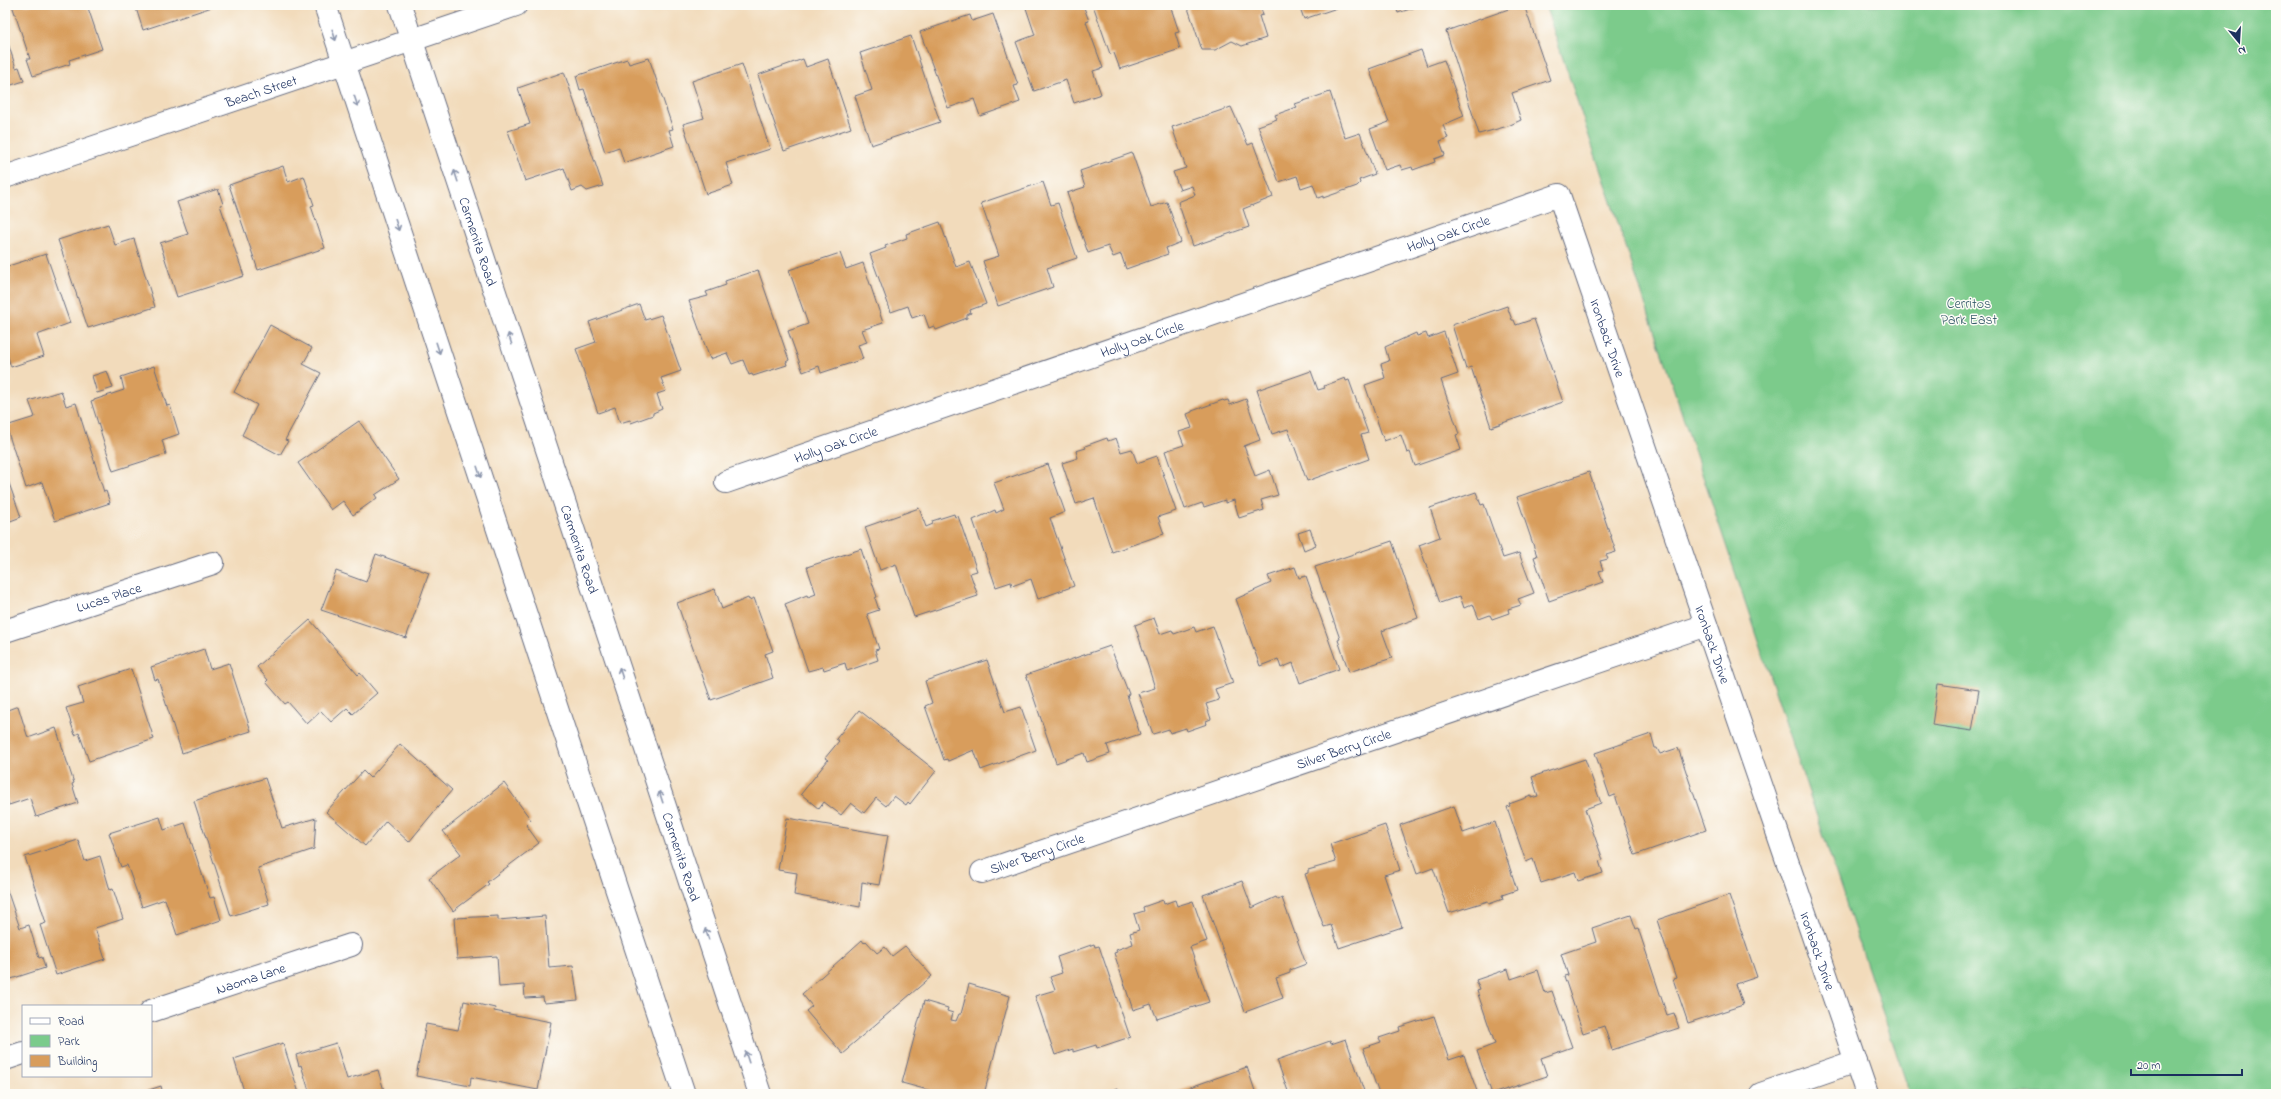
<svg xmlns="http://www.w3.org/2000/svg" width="2281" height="1099" viewBox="0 0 2281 1099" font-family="'Indie Flower',sans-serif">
<rect width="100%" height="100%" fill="#fdfcf7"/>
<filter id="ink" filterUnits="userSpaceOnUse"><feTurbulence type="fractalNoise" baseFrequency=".025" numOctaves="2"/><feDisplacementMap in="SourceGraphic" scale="8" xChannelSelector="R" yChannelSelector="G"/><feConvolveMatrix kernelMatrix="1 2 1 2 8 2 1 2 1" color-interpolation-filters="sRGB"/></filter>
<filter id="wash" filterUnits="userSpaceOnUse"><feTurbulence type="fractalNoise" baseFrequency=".012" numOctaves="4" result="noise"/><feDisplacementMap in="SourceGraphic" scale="16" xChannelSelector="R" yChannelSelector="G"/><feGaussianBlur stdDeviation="0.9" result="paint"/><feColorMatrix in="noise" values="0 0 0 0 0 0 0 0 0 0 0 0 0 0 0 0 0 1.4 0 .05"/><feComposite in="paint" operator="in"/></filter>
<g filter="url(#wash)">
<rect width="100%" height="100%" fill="#f2dbbb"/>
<path fill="#7bcb8b" stroke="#4b7d74" d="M1545,5H2276V1094H1910Z"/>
<g id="blocks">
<path fill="#d89d5c" d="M12,5H87L102,49L69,60L70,64L33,76L27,59H30Z
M135,5H218L143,30Z
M1025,5H1083L1089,21L1086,22L1103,68L1093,71L1101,94L1074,103L1066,80L1034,91L1016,42L1035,35Z
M1093,5H1170L1179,32L1175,33L1180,49L1120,69L1114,53L1110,54Z
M1187,5H1260L1263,15L1259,16L1266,38L1242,46L1232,41L1215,50H1202Z
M1299,5H1346L1304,19Z
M1395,5H1422L1398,13Z
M1520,5H1524L1550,80L1512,93L1521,120L1508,126L1479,134L1446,31Z
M993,14L1018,85L1014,86L1020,102L980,116L974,99L948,108L920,32L970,15L972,21Z
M5,34L16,68L19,67L24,81L5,87Z
M911,36L940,122L871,145L855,96L872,90L860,53Z
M1421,50L1427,66L1444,60L1464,116L1443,125L1448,138L1440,141L1445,155L1434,159L1435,162L1413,170L1412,167L1402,170L1400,165L1385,170L1370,129L1389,122L1369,69Z
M649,58L673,129L669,130L674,146L624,163L619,147L605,152L584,89L580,90L576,76L627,59L629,64Z
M803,59L806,67L828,59L851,128L784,151L758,75Z
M742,64L770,149L726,163L733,185L706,194L683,124L704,118L692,81Z
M564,72L603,186L587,191L582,187L572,191L564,168L525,181L508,131L530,124L518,88Z
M1330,92L1345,138L1360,133L1375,174L1359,180L1360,183L1357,186L1323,198V196L1318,198L1313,184L1301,188L1297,176L1279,182L1258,126L1277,119L1275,115L1297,107L1295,104Z
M1231,107L1248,145L1253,143L1273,197L1243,209L1249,227L1193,246L1178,202L1195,195L1192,186L1180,190L1173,172L1186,168L1172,127Z
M1132,153L1151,207L1167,202L1181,242L1166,248L1168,254L1126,269L1121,254L1113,257L1108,246L1088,253L1067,193L1085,187L1080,171Z
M283,166L288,182L304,176L314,205L311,206L325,248L258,270L229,185Z
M1043,182L1051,205L1058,203L1077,258L1047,268L1053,287L998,306L983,261L999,256L981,203Z
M218,189L223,204L220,205L244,276L177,297L160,243L188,234L177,202Z
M940,222L956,267L970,262L986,304L970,310L971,313L967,315V318L936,330L934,326L929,328L924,314L912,318L908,306L891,312L870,254L886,248L885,246L907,238L906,234Z
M108,224L115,245L134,239L155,307L88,328L58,240Z
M840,253L846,269L863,263L883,323L862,330L867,342L858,345L863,359L821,373L819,366L803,372L788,331L808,324L789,270Z
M46,254L70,323L37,335L44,356L11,367L5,348V267Z
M758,270L789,360L786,362L787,365L753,376L752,374L749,375L743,360L732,364L727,353L710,359L689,301L708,296L706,292L726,285L725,281Z
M639,304L645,320L661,315L681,371L661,378L666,391L657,394L662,409L653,413V415L631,423L630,420L620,423L615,407L598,413L576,349L596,342L589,322Z
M1507,306L1512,320H1514L1516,325L1534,319L1563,402L1491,427L1471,367L1466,369L1452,325Z
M270,325L312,348L303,364L321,373L285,440L288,441L280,455L242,435L257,405L234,392Z
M1444,332L1458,374L1441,380L1459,434L1456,435L1461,450L1415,466L1410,452L1407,453L1401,435L1384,441L1365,385L1385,378L1381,364L1389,361L1385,347L1416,333L1417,336L1426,333L1428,338Z
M154,366L167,406L170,405L179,434L162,440L166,454L113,471L91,401L124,390L121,377Z
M107,371L113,388L97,393L92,376Z
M1311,371L1318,390L1325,388L1324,386L1345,378L1346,381L1349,380L1368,433L1361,435L1369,459L1307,481L1288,429L1272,434L1257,390Z
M61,391L66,406L76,403L104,492L106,491L110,503L55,521L42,482L26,488L6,426L35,417L29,401Z
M1246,399L1260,440L1244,446L1255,476L1270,470L1278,495L1261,500L1264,510L1239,518L1234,500L1225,503V500L1204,507L1202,503L1185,509L1165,451L1184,445L1179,432L1192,428L1187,414L1192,412V411L1223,400L1224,401L1228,400L1230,405Z
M359,421L399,479L375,495L377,498L353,515L343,501L331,510L298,463Z
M1107,438L1108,441L1116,438L1121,452L1132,449L1137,463L1157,456L1176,511L1158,517L1164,534L1112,552L1094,498L1076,504L1062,463L1078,458L1076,451L1086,448L1085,446Z
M1048,464L1065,512L1050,518L1074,586L1038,599L1031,579L1012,586L1011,582L996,587L973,520L995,510L996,513L1004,509L994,483Z
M5,472L21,517L5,523Z
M1589,472L1616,552L1606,555L1608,559L1600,561L1603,570L1599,571L1603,582L1549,601L1534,557L1537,556L1517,497Z
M1476,492L1481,505L1484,504L1503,558L1519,553L1534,593L1518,599L1521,605L1508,609L1509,613L1492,619L1490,615L1479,619L1473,604L1464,608L1460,596L1440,603L1419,545L1440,537L1430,508Z
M919,508L926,527L933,524L932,521L954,514L955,517L958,516L977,571L970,573L978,596L914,617L896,564L880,570L865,527Z
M1310,529L1316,545L1304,550L1298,533Z
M1392,541L1418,618L1382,631L1392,658L1349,672L1338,640L1340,639L1315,567Z
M861,549L877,597L875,598L879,610L867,614L879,649L875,650L878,660L847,671L845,663L824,670L823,667L808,671L785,604L807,595L808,597L816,594L807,567Z
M376,554L429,573L406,638L321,610L336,571L366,582Z
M1295,567L1299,578L1306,576L1339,669L1300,683L1293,663L1281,668L1278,659L1260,666L1236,599L1271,583L1268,576Z
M715,589L722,609L748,598L749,600L754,598L773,651L765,654L773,678L711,700L677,603Z
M1154,618L1160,634L1172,630L1174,634L1194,627L1196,632L1213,626L1233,683L1215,689L1219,700L1206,704L1211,719L1206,721L1207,724L1187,731L1186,728L1170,733L1169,729L1153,734L1138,693L1155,688L1135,625Z
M310,620L358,675L360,673L377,693L353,714L347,708L331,722L321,711L307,724L288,702L285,704L266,682L268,680L257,667Z
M1110,646L1129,694L1127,695L1140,734L1107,745L1110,754L1087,762L1084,753L1056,763L1026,675Z
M204,649L210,669L229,663L251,731L182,753L158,679L155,680L151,667Z
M987,660L1005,712L1021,707L1036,750L981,770L974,750L948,761L947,759L944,760L925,706L932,703L925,681Z
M131,669L154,739L89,761L79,733L75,735L66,708L83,703L78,687Z
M1938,684L1979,690L1972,731L1932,725Z
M18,706L28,738L56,728L74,783L72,784L78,803L36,817L30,798L9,805L5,794V711Z
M859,710L936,771L910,804L908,802L906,805L894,796L886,806L876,798L864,813L851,803L841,815L824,802L819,809L801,794L828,760L825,758L839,741L836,739Z
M1651,734L1655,748H1657L1660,754L1678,748L1706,830L1635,855L1615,795L1610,797L1595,753Z
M400,744L452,790L409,842L386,821L365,846L326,812L363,771L370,778Z
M1585,759L1601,803L1585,809L1603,860L1599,861L1603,873L1578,881L1575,872L1541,883L1533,859L1526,862L1507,807L1510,806L1509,804L1531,796V798L1538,796L1532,777Z
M265,778L282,828L316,818L314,849L258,868L269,904L231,916L194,801Z
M504,783L531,820L526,825L539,843L487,882L489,884L453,911L429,878L461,854L443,831Z
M1454,806L1463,833L1495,822L1517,890L1502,895L1503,899L1489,904L1488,901L1449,913L1433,868L1417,874L1400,825Z
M160,817L164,830L185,823L210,898L214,897L221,920L177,935L165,899L142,907L127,865L121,867L109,833Z
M787,818L888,835L879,885L862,882L860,907L794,895L797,873L778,870Z
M1385,825L1400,870L1384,875L1402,927L1339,948L1331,925L1324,927L1305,874L1308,873V870L1336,862L1330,844Z
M78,840L85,861L100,856L110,890L113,889L123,919L95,928L105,959L56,975L40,925L46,923L25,857Z
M1242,881L1252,908L1276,897L1278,900L1282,898L1306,964L1290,970V973L1276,978L1283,998L1245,1012L1203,895Z
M5,884L20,928L29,925L39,958L42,957L45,968L8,980L5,972Z
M1729,895L1757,977L1736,984L1743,1005L1688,1023L1673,979L1676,978L1657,920Z
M1163,900L1164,904L1175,900L1177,906L1193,901L1207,941L1190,947L1209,1002L1157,1019L1151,1004L1133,1010L1114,953L1117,952L1116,950L1133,944L1130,933L1139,930L1134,914L1144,911L1143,907Z
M1631,915L1636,929L1638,928L1667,1015L1674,1013L1679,1028L1612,1050L1604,1026L1583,1033L1564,976L1568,975L1561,954L1596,942L1592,928Z
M498,916V920L545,916L549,968L573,966L578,1000L544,1003L543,997L525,998L524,985L499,987L497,956L457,959L454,918Z
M862,940L864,943L866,941L877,953L885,947L892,956L905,946L932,976L848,1048L849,1049L843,1054L806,1011L812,1006L802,994Z
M1094,944L1095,947L1099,946L1130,1037L1097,1048L1096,1045L1073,1052V1049L1055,1055L1035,996L1055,990L1050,977L1062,973L1057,957Z
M1508,969L1511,979L1538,970L1545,993L1552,991L1572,1047L1541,1058L1547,1076L1492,1094L1477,1051L1495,1044L1477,991L1480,990L1476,980Z
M969,984L1010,996L984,1094H943L902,1083L924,1001L948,1008L947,1011L953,1013L951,1020L956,1021L959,1014H961Z
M464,1001L495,1008L494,1011L551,1022L538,1090L471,1077L470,1086L416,1076L426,1024L458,1030Z
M1434,1016L1449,1060L1464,1055L1478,1094H1379L1363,1048L1381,1042L1379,1038L1400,1031L1399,1027Z
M1346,1039L1365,1094H1289L1277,1060L1330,1041L1331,1044Z
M283,1043L299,1093L235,1094L244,1091L234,1059Z
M336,1043L347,1079L378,1070L385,1094H310L301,1065L299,1066L296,1055Z
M1247,1067L1256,1094H1171Z
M161,1086L163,1094H137Z
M1118,1088L1120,1094H1102Z"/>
</g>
</g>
<g filter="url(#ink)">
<use href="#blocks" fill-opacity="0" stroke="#666b7f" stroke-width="1"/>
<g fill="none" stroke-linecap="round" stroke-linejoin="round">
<defs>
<g id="street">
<path id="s1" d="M5,177L516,5"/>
<path id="s2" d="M726,482L1559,195L1867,1094"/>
<path id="s3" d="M5,631L213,563"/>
<path id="s4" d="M982,872L1706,625"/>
<path id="s5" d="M151,1011L351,945"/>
<path d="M5,1059L23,1053"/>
<path d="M1761,1094L1856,1061"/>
</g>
<g id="secondary">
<path d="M325,5L684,1094"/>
<path id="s6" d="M400,5L760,1094"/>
</g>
</defs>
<use href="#street" stroke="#666b7f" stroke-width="24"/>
<use href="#secondary" stroke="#666b7f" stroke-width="24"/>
<use href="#street" stroke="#fff" stroke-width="22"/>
<use href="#secondary" stroke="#fff" stroke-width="22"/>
</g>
<defs><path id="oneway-shaft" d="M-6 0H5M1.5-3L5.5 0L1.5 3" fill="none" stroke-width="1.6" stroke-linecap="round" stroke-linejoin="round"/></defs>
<g stroke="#8d97ae">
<use href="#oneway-shaft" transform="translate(334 35) rotate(72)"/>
<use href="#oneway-shaft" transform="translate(356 101) rotate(71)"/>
<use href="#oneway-shaft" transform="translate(456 176) rotate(-108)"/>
<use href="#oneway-shaft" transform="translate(397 225) rotate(72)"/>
<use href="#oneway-shaft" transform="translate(510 339) rotate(-108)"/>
<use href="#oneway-shaft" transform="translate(438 348) rotate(72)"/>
<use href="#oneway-shaft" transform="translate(479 472) rotate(72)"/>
<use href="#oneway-shaft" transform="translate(621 673) rotate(-108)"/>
<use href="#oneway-shaft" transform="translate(661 797) rotate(-108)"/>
<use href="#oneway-shaft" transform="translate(707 934) rotate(-108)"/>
<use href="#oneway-shaft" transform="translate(747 1057) rotate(-108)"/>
</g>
</g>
<g text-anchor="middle" stroke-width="3" stroke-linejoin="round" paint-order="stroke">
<g font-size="14" fill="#1b2f5e" stroke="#fdfcf7">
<text dy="5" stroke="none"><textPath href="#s1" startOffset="270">Beach Street</textPath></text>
<text dy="5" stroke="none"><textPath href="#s2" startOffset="764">Holly Oak Circle</textPath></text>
<text dy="5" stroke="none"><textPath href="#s6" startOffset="249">Carmenita Road</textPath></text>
<text dy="5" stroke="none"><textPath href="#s2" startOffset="1032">Ironback Drive</textPath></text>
<text dy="5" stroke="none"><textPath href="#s2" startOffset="440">Holly Oak Circle</textPath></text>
<text dy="5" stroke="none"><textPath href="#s2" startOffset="116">Holly Oak Circle</textPath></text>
<text dy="5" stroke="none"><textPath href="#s6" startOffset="573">Carmenita Road</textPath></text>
<text dy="5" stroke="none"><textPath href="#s3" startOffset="109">Lucas Place</textPath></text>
<text dy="5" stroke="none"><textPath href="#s2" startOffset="1356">Ironback Drive</textPath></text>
<text dy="5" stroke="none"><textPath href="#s4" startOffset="382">Silver Berry Circle</textPath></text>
<text dy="5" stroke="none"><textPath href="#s4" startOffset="58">Silver Berry Circle</textPath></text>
<text dy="5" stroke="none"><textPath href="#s6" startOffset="897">Carmenita Road</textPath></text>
<text dy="5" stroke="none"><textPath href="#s2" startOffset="1680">Ironback Drive</textPath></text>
<text dy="5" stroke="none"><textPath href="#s5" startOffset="105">Naoma Lane</textPath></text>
</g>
<g font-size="14" fill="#385e6c" stroke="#fdfcf7">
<text x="1969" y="308">Cerritos<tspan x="1969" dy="16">Park East</tspan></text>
</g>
</g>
<rect width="2281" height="1099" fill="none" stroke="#fdfcf7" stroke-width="20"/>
<rect x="22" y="1005" width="130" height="72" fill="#fdfcf7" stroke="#a3aaba"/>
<rect x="30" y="1018" width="20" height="6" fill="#ffffff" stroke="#a3aaba"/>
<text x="58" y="1025" font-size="12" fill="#1b2f5e">Road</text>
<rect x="30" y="1035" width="20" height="12" fill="#7bcb8b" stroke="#a3aaba"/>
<text x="58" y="1045" font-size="12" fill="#1b2f5e">Park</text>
<rect x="30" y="1055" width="20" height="12" fill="#d89d5c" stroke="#a3aaba"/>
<text x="58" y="1065" font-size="12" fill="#1b2f5e">Building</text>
<g transform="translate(2239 42) rotate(162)" stroke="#fdfcf7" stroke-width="3" paint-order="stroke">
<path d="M0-3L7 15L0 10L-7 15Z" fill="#1b2f5e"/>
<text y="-6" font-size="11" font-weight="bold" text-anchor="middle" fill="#1b2f5e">N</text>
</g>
<path d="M2131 1069v6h111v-6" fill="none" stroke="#1b2f5e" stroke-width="2"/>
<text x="2137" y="1069" font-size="12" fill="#1b2f5e" stroke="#fdfcf7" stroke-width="3" paint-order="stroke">20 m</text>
</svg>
